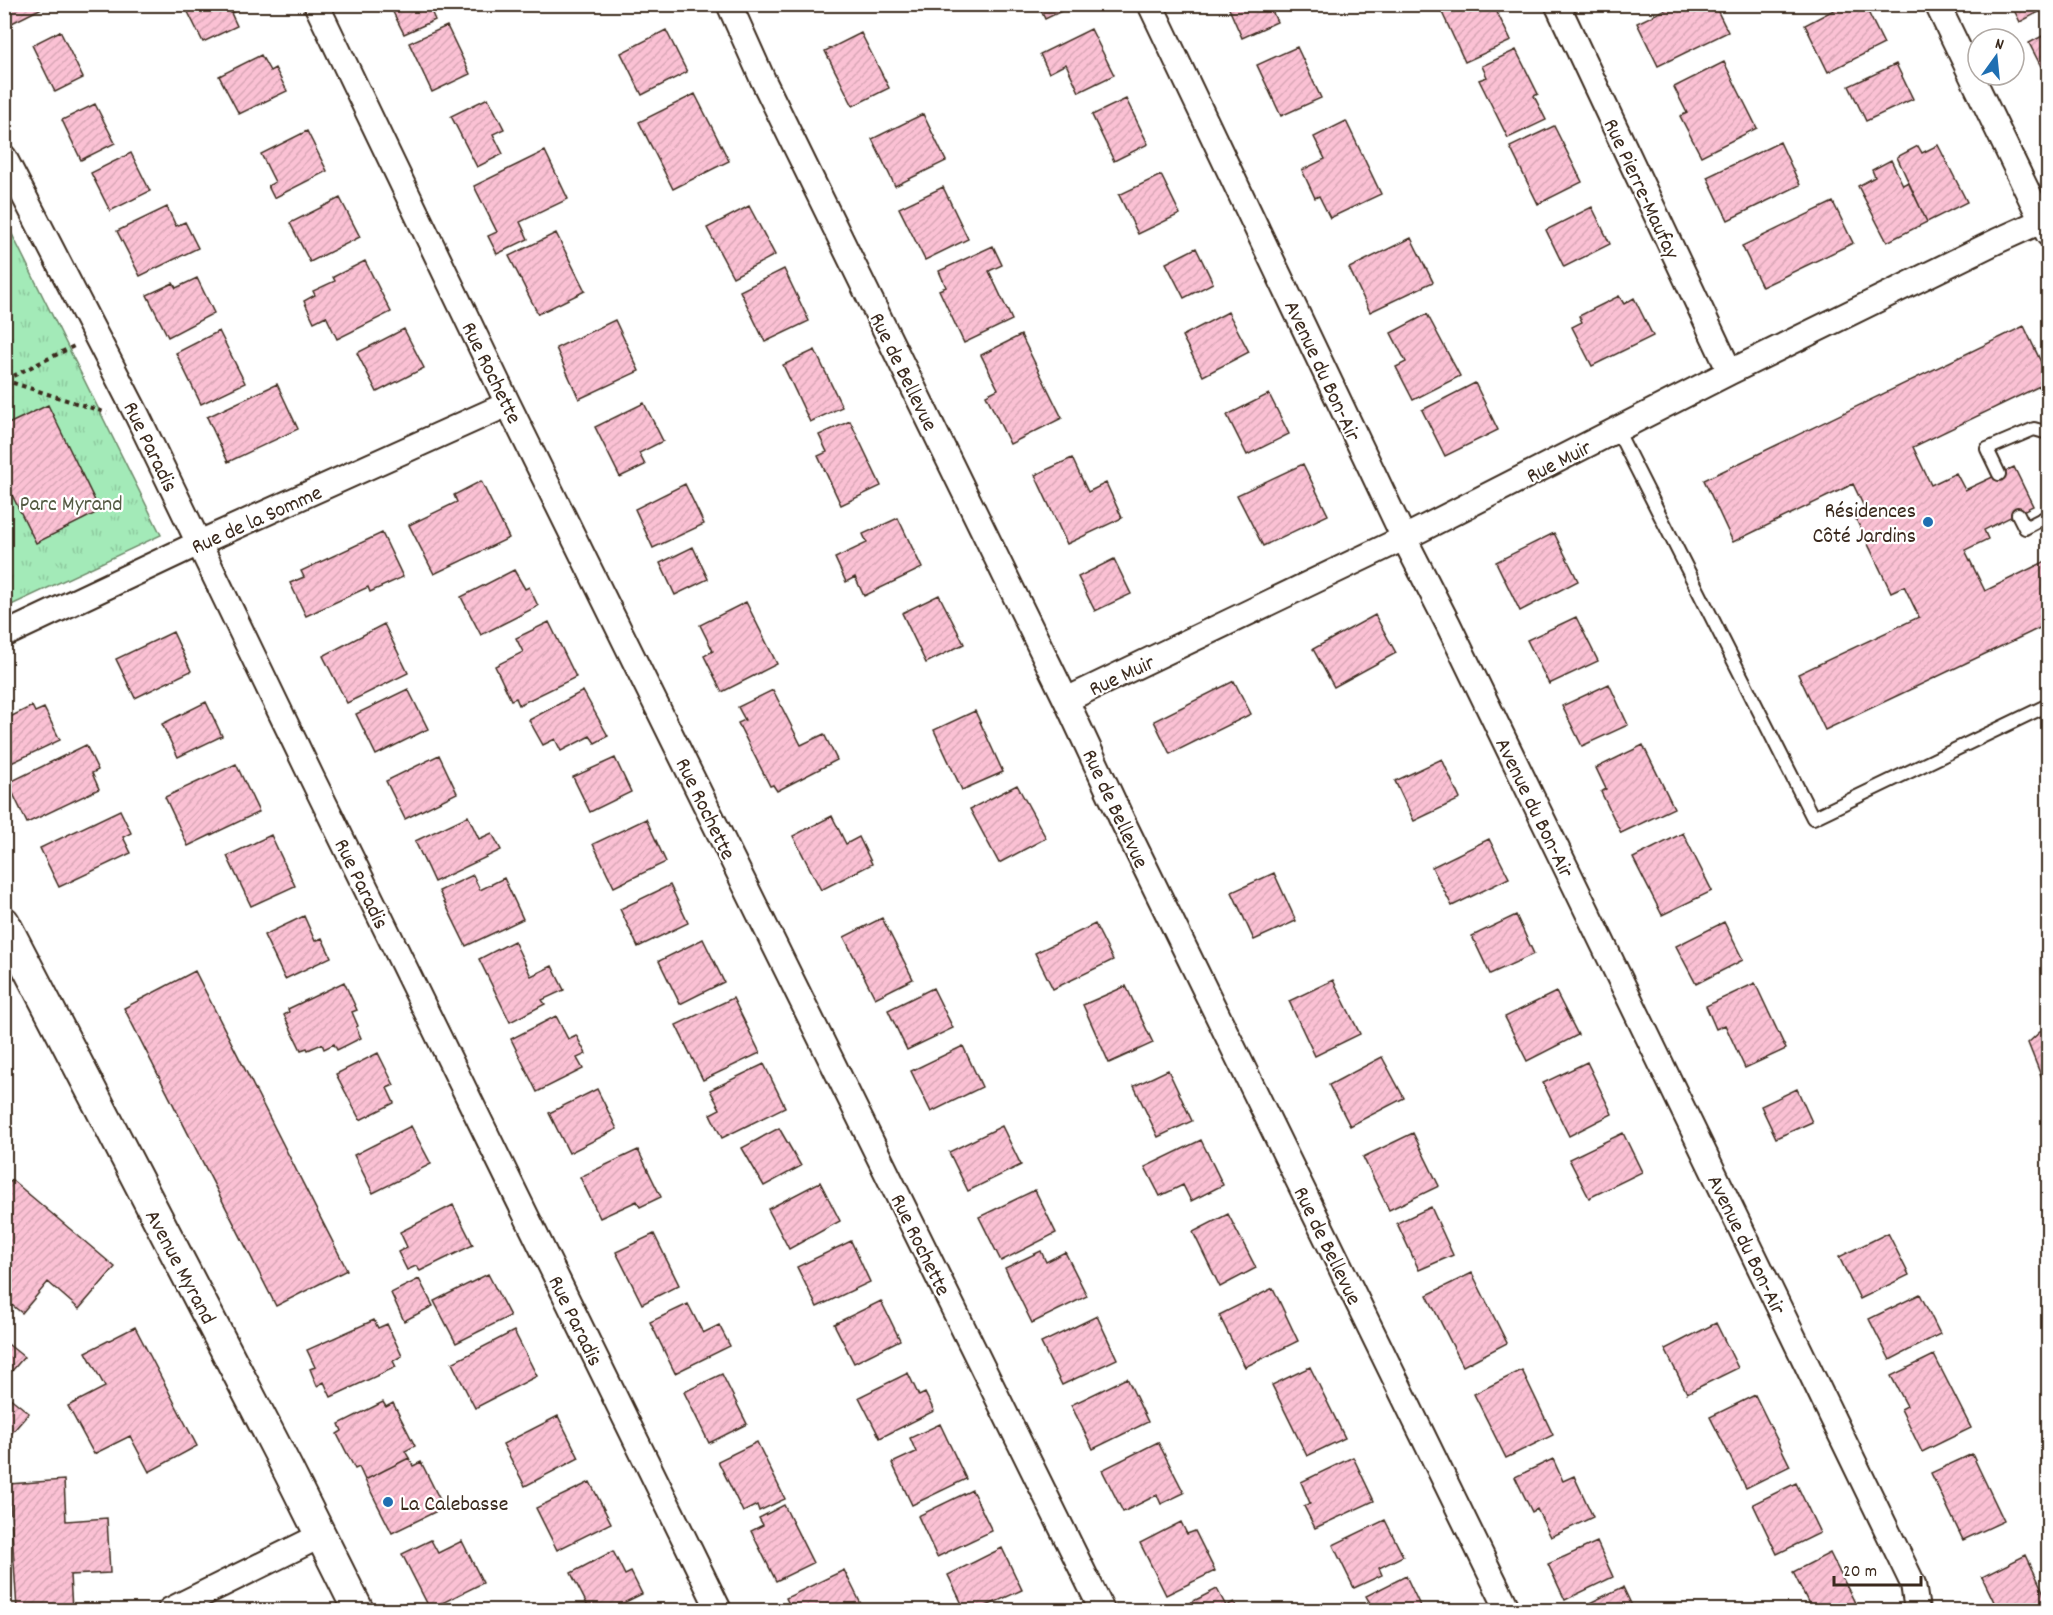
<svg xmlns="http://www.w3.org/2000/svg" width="2053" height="1615" viewBox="0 0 2053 1615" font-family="Dekko,sans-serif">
<defs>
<pattern id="grass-tufts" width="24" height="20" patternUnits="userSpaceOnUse" patternTransform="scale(1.5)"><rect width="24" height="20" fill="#a3eab8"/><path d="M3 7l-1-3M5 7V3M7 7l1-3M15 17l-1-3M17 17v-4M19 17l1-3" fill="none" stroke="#8dc99e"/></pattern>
<pattern id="building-hatch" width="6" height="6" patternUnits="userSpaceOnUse" patternTransform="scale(1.5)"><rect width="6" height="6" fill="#fbc1d4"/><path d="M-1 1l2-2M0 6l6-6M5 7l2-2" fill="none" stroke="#d8a6b6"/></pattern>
</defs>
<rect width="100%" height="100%" fill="#fff"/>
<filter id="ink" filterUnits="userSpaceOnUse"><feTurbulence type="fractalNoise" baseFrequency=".0167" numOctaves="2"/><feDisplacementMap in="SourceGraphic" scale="12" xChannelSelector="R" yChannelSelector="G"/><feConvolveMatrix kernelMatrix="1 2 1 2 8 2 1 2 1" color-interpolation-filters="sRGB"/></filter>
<g filter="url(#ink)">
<path fill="url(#grass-tufts)" stroke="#6f8a6b" stroke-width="1.5" d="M4,218L161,535L5,608H4Z"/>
<path fill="url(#building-hatch)" stroke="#3b2a1e" stroke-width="1.5" d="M4,4H50L8,25L4,17Z
M184,4H243L244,7L231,13L237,26L203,42Z
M389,4H428L435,20L404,34Z
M1038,4H1076L1045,19Z
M1227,4H1269L1277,22L1242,38Z
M1441,4H1493L1511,41L1465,62L1439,6Z
M1677,4H1714L1728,32L1658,66L1637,23Z
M1845,4H1864L1884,44L1828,72L1805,25Z
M2011,4H2048V7L2020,22Z
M447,26L470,74L432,92L409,43Z
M1091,29L1114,75L1079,92L1066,64L1049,73L1040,54Z
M666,30L687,72L642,95L621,53Z
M60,31L83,78L55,92L32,45Z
M861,33L889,88L853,106L825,51Z
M2048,33V80L2029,43Z
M1297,47L1321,98L1281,116L1257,65Z
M1516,50L1538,94L1534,96L1546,120L1508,138L1479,80L1487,77L1482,66Z
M261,55L270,71L275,68L287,91L239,114L219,76Z
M1724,62L1757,128L1701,156L1680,116L1687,113L1674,87Z
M1896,64L1913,99L1866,121L1849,86Z
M695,94L729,161L673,189L639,122Z
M488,98L504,129L493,134L503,154L477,167L451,116Z
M1126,99L1148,144L1114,161L1092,115Z
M95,104L115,143L81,160L62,120Z
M923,114L946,161L895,186L872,139Z
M1346,121L1381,194L1330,218L1319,196L1315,198L1302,170L1325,159L1314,137Z
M1554,126L1582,182L1538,204L1510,147Z
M307,131L327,171L274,198L268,186L275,182L261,154Z
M1780,142L1800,185L1728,220L1707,177Z
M1938,145L1967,202L1927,222L1897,157L1918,146L1922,153Z
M545,151L568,199L520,222L528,239L497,254L488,236L497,232L474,186Z
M131,153L150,191L110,211L91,173Z
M1891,160L1903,185L1908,182L1927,222L1887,242L1858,186L1875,177L1872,170Z
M1161,175L1180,214L1138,234L1119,195Z
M943,187L968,239L925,260L899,208Z
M340,198L360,237L310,262L290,223Z
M1833,202L1853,243L1762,287L1742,246Z
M749,206L775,255L733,277L707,228Z
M167,207L176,226L185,222L198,248L140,276L117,231Z
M1592,207L1610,244L1564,267L1546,230Z
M556,233L585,291L538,314L509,256Z
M1411,238L1433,282L1370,312L1349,268Z
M993,246L1002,265L989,271L1012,320L964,343L939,290L946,287L939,271Z
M1196,248L1213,283L1184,298L1166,263Z
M365,261L391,312L337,339L326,316L314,322L304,301L315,295L313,291L335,281L333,277Z
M784,269L809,321L765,342L740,291Z
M197,278L214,313L168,337L147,295L173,283L176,288Z
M1619,296L1624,304L1634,298L1653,336L1592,366L1572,327L1582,322L1579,316Z
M1228,312L1249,352L1203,376L1182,336Z
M1427,314L1460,376L1413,400L1396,367L1406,362L1391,333Z
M615,320L639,371L579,399L556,348Z
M2024,326L2048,377V382L1913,447L1931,485L1956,473L1965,490L2014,467L2033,506L1984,530L1988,539L1965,550L1985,591L2048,560V624L1825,730L1798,674L1919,617L1904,586L1891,592L1854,515L1865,509L1853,484L1733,542L1704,480Z
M404,329L424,368L377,392L357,353Z
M219,331L245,383L201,404L176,353Z
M1021,335L1062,418L1010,444L986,395L998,389L981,355Z
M815,350L842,407L810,422L783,365Z
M1475,383L1498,430L1445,456L1422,410Z
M277,384L298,429L228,462L207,417Z
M1269,394L1289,434L1247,455L1227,415Z
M644,403L663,441L639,453L645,465L620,477L595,427Z
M48,405L100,511L36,543L4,479V426Z
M850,421L881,486L841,505L818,456L827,452L819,435Z
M1072,458L1088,492L1106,483L1122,518L1067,544L1035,475Z
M1303,464L1328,515L1263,546L1237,495Z
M481,481L509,538L434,574L409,525L457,502L454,495Z
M685,484L704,524L653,548L635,509Z
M898,518L922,568L864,596L855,577L846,582L835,558L867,543L863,534Z
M382,533L403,577L370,592L368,587L306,616L290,583L304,577L301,571Z
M1554,533L1578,581L1520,611L1496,562Z
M693,547L708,579L675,595L660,563Z
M1114,559L1131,594L1095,611L1078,577Z
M514,570L525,589L529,587L538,606L481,635L461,597Z
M939,595L964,644L926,663L902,613Z
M746,602L777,664L722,692L704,656L713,651L700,625Z
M1375,615L1396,653L1334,687L1313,649Z
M1576,617L1598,661L1549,684L1527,640Z
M549,622L576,677L519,705L516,698L511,700L495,666L523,652L516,638Z
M384,624L408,673L347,703L323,656Z
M173,632L191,671L135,698L116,659Z
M1234,681L1251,714L1170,754L1154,721Z
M1609,684L1628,725L1582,746L1562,706Z
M408,689L428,729L376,755L356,714Z
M773,690L801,745L824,734L837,760L777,791L773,785L770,786L738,723L745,720L738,707Z
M583,691L608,736L595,743L590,736L561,751L555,739L543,745L529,720Z
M206,702L222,736L178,757L162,724Z
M32,706L35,712L44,708L60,740L7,765L4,759V720Z
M975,711L1003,772L962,790L934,730Z
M86,745L98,770L92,773L99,789L27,823L8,783Z
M1643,745L1674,808L1621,833L1601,792L1606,789L1596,768Z
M439,755L457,793L405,819L386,781Z
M615,758L631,792L590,812L573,777Z
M1442,759L1460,799L1414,821L1395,781Z
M236,764L259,812L188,846L165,797Z
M1017,785L1046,838L999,863L970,809Z
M120,810L131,833L123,837L131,853L59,887L40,848Z
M468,816L479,839L492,833L501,850L434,882L415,841Z
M832,816L846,844L859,837L872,864L821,890L793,836Z
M646,819L666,862L614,887L593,844Z
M1683,833L1712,891L1662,915L1633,858Z
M271,835L295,886L251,906L227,856Z
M1489,839L1509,878L1452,906L1432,867Z
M1274,873L1296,921L1254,940L1232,892Z
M473,875L480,890L504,878L523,919L466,946L439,891Z
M670,885L688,923L638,947L620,909Z
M1516,915L1534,954L1490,974L1472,936Z
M304,916L315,941L322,938L331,957L285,979L264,935Z
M882,918L913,979L875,998L844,937Z
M1724,922L1743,960L1696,984L1676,946Z
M1095,924L1113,960L1053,989L1035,953Z
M703,939L724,982L680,1004L659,961Z
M514,941L531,976L552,966L564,990L542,1000L545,1004L510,1022L479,959Z
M195,971L347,1270L276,1306L124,1008Z
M1333,980L1360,1034L1315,1056L1289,1001Z
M344,982L357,1010L352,1012L358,1026L356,1027L361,1038L337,1050L334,1044L324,1049L322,1044L308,1050L307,1048L301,1050L284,1015L289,1012L288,1009Z
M1755,983L1786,1049L1745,1068L1725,1025L1716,1029L1706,1006Z
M1126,986L1153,1043L1109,1063L1083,1005Z
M933,988L953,1028L907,1050L888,1010Z
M1556,992L1578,1035L1527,1061L1505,1017Z
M733,998L760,1053L703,1080L676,1025Z
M556,1016L568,1039L576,1035L586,1054L577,1058L583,1069L537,1092L511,1039Z
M2048,1020V1081L2044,1083L2028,1043L2042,1030Z
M963,1046L982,1087L931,1112L911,1071Z
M378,1053L394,1085L387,1088L394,1103L360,1120L336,1074Z
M1382,1057L1404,1098L1350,1126L1329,1085Z
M1587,1062L1612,1114L1569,1136L1543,1083Z
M764,1064L785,1107L722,1138L710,1114L720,1109L710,1090Z
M1168,1070L1192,1121L1158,1137L1134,1086Z
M597,1089L617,1129L569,1153L549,1113Z
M1797,1089L1812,1122L1776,1138L1761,1106Z
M411,1126L431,1164L373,1193L354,1155Z
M1002,1126L1021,1165L968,1191L949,1152Z
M779,1128L801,1166L764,1186L742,1148Z
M1413,1133L1439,1186L1389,1210L1363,1157Z
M1623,1133L1642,1172L1589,1198L1569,1159Z
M1201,1140L1223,1185L1191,1201L1183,1185L1160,1196L1145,1167Z
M638,1150L661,1197L640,1207L637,1201L600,1218L580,1177Z
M12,1180L115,1267L79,1309L48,1282L22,1313L4,1299V1250L7,1247L4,1246V1188Z
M820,1182L840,1221L789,1249L768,1209Z
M1035,1190L1056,1233L1001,1261L979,1217Z
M453,1205L473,1245L420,1271L416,1266L407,1270L398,1252L407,1247L400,1232Z
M1431,1207L1453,1255L1419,1270L1397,1223Z
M1228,1214L1256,1268L1220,1287L1193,1232Z
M1888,1233L1909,1275L1860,1299L1839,1257Z
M654,1234L679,1285L642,1304L616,1252Z
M851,1241L870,1282L817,1307L797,1267Z
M1041,1251L1046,1262L1065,1252L1087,1296L1032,1323L1005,1268Z
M1472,1273L1507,1343L1463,1366L1427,1295Z
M488,1274L510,1316L456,1343L434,1301Z
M419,1279L433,1306L404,1321L391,1293Z
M1273,1288L1298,1341L1245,1367L1219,1315Z
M1920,1294L1940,1334L1890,1360L1869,1319Z
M881,1301L900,1340L854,1363L834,1324Z
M688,1304L703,1333L719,1325L730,1346L675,1373L650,1322Z
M1097,1316L1117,1359L1062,1385L1041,1343Z
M374,1320L378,1328L387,1324L402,1356L393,1361L396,1367L331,1397L324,1382L317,1386L310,1369L315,1367L307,1350Z
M1716,1323L1738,1368L1687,1393L1665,1349Z
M135,1327L197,1446L149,1472L130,1436L94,1454L68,1406L105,1387L86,1352Z
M514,1331L537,1376L475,1408L452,1363Z
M4,1341L24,1357L4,1380Z
M1934,1355L1971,1428L1922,1452L1901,1409L1907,1406L1891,1376Z
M1310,1367L1345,1438L1307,1456L1272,1385Z
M1522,1370L1553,1435L1506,1458L1474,1394Z
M908,1373L919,1396L925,1393L934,1411L880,1438L859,1397Z
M722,1374L747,1424L709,1443L684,1392Z
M1127,1378L1148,1422L1093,1449L1071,1405Z
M4,1393L29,1413L4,1442Z
M1755,1395L1790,1466L1746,1488L1710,1417Z
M383,1402L386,1407L393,1403L415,1446L405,1451L409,1458L365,1480L359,1467L355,1469L337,1434L342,1431L339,1424Z
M558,1416L579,1458L525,1486L503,1444Z
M940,1424L966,1479L912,1505L892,1463L916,1452L910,1438Z
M757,1442L785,1499L759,1511L757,1505L743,1512L718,1461Z
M1158,1442L1184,1493L1161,1504L1157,1495L1123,1512L1102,1470Z
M1972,1454L2004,1521L1963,1540L1931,1473Z
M1353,1457L1374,1501L1315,1528L1304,1506L1310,1503L1301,1482Z
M409,1458L413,1466L421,1462L442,1504L435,1508L437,1511L392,1533L365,1480Z
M1553,1459L1563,1481L1574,1476L1593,1517L1551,1537L1537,1509L1532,1512L1515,1477Z
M64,1480L66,1521L107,1518L110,1573L70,1575L72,1610H17L9,1484Z
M590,1482L611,1523L557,1550L536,1508Z
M1796,1483L1820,1533L1777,1554L1753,1504Z
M972,1490L992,1531L937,1557L918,1516Z
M784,1505L813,1563L776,1581L751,1531L763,1525L759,1518Z
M1385,1520L1403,1556L1379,1568L1382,1575L1354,1588L1333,1545Z
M1181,1522L1187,1534L1195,1531L1215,1571L1166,1595L1140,1543Z
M431,1540L438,1553L462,1541L483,1583L430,1609L402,1554Z
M1597,1542L1613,1577L1565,1600L1548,1564Z
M1002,1548L1022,1590L978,1610H965L948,1575Z
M613,1551L625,1575L631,1572L642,1594L609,1610H590L571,1573Z
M1830,1553L1857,1607L1851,1610H1812L1793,1572Z
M2026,1555L2048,1602V1610H1998L1982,1577Z
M844,1570L864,1610H792L786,1598Z
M1406,1576L1422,1610H1374L1366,1596Z
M1623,1587L1634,1610H1575Z
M1217,1589L1226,1606L1234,1602L1239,1610H1176Z"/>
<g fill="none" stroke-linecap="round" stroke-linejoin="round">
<defs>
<path id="service" d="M1617,430L1813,818L2048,705
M1999,474L1987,449L2034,429L2048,433
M2018,514L2025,528L2048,516"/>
<path id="minor" d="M316,4L508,404L1102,1610
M729,4L763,80L1066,700L1123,822L1508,1610
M1150,4L1404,538L1448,624L1913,1584L1917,1610
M1557,4L1730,372
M1937,4L2048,234
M4,157L137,415L312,778L719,1610
M4,635L199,543L508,404
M1066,700L1404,538L1730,372L1997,241L2048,218
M170,1610L322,1535"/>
<path id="tertiary" d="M4,922L288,1470L358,1610"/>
</defs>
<use href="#service" stroke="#3b2a1e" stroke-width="16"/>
<use href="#minor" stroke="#3b2a1e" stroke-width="28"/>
<use href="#tertiary" stroke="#3b2a1e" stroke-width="34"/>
<path stroke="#3b2a1e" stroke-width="4" stroke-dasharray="4.5 4.5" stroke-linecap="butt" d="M4,380L107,413
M5,380L74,346"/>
<use href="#service" stroke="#fff" stroke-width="12"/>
<use href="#minor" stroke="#fff" stroke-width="24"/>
<use href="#tertiary" stroke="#fff" stroke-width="30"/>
</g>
</g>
<g fill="#1f6fb2" stroke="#fff" stroke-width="2">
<circle cx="1928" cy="522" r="6"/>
<circle cx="388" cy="1502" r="6"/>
</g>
<g text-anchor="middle" stroke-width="4.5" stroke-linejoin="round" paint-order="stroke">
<g font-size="22" fill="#3b2a1e" stroke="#fff">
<text transform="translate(1643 188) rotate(65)" y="8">Rue Pierre-Maufay</text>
<text transform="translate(1324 370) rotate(65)" y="8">Avenue du Bon-Air</text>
<text transform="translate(905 371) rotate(64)" y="8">Rue de Bellevue</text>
<text transform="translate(493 372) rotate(64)" y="8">Rue Rochette</text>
<text transform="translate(152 446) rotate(64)" y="8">Rue Paradis</text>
<text transform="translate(1558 460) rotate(-27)" y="8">Rue Muir</text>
<text transform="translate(256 518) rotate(-24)" y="8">Rue de la Somme</text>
<text transform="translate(1121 674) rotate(-25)" y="8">Rue Muir</text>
<text transform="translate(1536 807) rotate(64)" y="8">Avenue du Bon-Air</text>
<text transform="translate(707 808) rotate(64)" y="8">Rue Rochette</text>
<text transform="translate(1117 808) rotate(65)" y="8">Rue de Bellevue</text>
<text transform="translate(363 883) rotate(64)" y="8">Rue Paradis</text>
<text transform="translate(922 1244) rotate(64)" y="8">Rue Rochette</text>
<text transform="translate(1748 1244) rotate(64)" y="8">Avenue du Bon-Air</text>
<text transform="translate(1329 1245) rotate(64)" y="8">Rue de Bellevue</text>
<text transform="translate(182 1266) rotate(62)" y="8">Avenue Myrand</text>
<text transform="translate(577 1320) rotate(64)" y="8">Rue Paradis</text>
</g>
<g font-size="22" fill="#555a44" stroke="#fff">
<text x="71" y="510">Parc Myrand</text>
</g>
<g font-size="22" fill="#3b2a1e" stroke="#fff" text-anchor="end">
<text x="1916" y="517">Résidences<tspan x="1916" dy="25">Côté Jardins</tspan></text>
<text x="400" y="1510" text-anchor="start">La Calebasse</text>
</g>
</g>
<rect width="2053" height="1615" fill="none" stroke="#fff" stroke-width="24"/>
<rect x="12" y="12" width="2029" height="1591" fill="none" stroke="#3b2a1e" stroke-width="2" filter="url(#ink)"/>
<g transform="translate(1996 57) rotate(15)"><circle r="28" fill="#ffffff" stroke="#b1aaa5" stroke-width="1.5"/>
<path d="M0-4.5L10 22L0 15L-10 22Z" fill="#1f6fb2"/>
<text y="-9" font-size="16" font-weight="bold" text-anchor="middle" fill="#3b2a1e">N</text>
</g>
<path d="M1834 1576v9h87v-9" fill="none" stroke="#3b2a1e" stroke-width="3"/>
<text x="1843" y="1576" font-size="18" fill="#3b2a1e" stroke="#ffffff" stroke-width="4.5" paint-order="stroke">20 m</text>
</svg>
